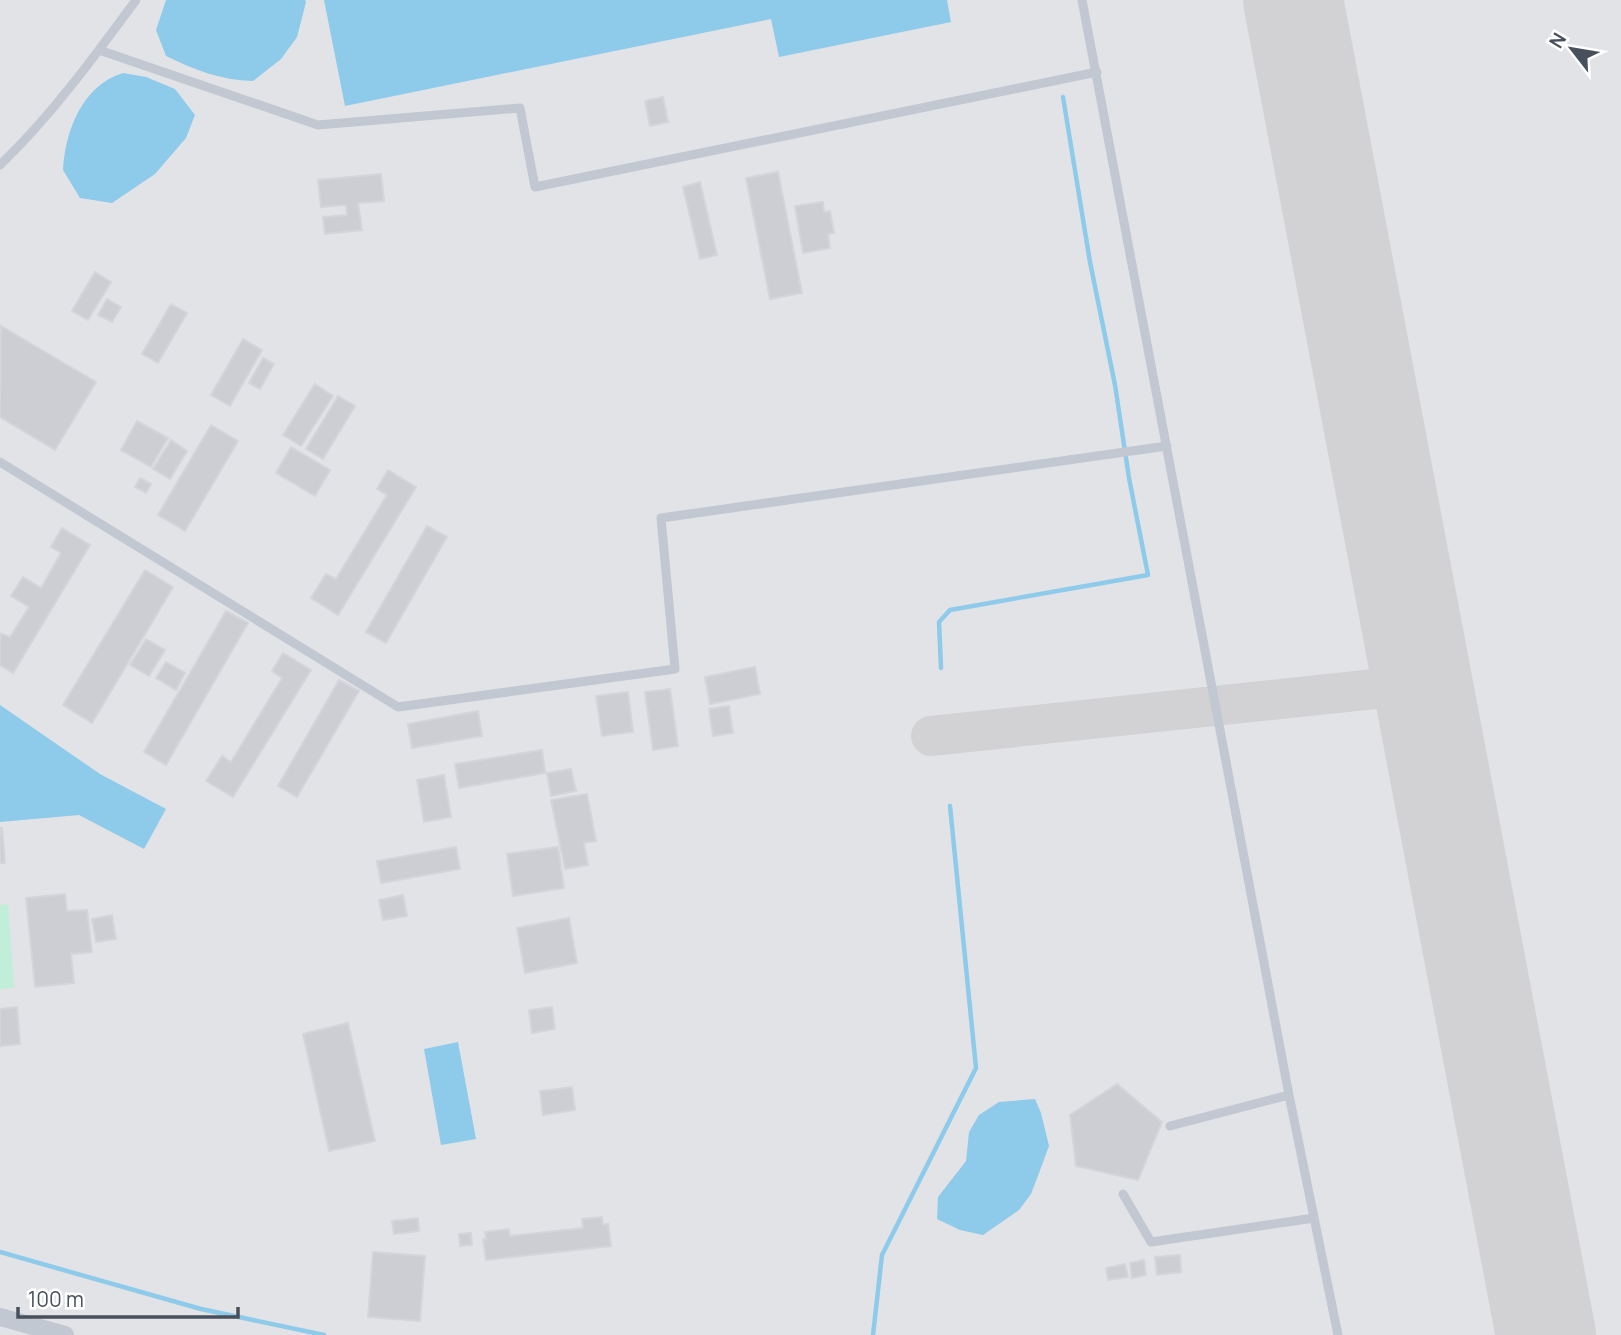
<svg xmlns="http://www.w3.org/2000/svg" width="1621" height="1335" viewBox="0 0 1621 1335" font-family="Manrope,sans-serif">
<rect width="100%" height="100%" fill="#f2f0f0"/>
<path fill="#e2e3e7" d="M0,0H1621V1335H0Z"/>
<path fill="#c0eed8" d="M8,904L14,988L0,989V905Z"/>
<path fill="#8ecae9" d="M166,0H305L306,2L297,37L281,59L253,81C220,80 195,70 166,56L156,30Z
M324,0H947L951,22L779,57L771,19L345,106Z
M123,73L146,77L175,89L195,115L186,138L155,174L112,203L80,198L63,170C65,132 82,85 123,73Z
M0,705L100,774L166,809L144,849L79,815L0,822Z
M458,1042L476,1139L441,1145L424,1049Z
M1035,1099L1041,1113L1049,1146L1039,1173L1031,1194L1019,1210L983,1235L960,1230L937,1219L938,1197L966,1161L969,1132L979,1115L999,1102Z"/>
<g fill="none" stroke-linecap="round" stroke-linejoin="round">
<path stroke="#8ecae9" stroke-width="4.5" d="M941,668L939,622L950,610L1148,575L1129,478L1115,385L1090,262L1063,97
M0,1252L201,1309L324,1335
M873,1335L882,1255L976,1068L950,806"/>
<path stroke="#d2d2d5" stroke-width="40" d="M931,736L1422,684"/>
<path stroke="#d2d2d5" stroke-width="100" d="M1293,0L1546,1335"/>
</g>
<path fill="#cdced4" stroke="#d4d5db" stroke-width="2" d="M663,97L668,122L650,126L645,101Z
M778,172L802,293L770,299L746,178Z
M381,174L384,201L358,203L362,230L325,234L323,217L347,215L346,205L321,207L318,180Z
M700,182L717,255L700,259L683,187Z
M823,202L824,212L830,211L834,233L828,234L830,248L803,253L795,206Z
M95,272L111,282L88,320L72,311Z
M107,299L121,307L112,322L98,315Z
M171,304L187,313L158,363L142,354Z
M1,326L96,382L55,450L0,417Z
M243,339L262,350L230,406L211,395Z
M263,358L274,364L260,389L249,383Z
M315,384L333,396L301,446L283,435Z
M338,396L355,406L323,459L306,449Z
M137,421L168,438L151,467L121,450Z
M211,425L238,441L185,531L158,515Z
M171,440L187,451L170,479L153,469Z
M291,447L330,470L315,496L276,473Z
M388,470L416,487L338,615L311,598L326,574L336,579L387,495L377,489Z
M140,478L151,484L146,493L135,487Z
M427,526L447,537L386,643L366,632Z
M62,528L90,545L13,673L0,665V633L10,637L29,607L11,596L23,577L41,588L61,553L51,547Z
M145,570L173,587L92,723L63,705Z
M226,611L248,623L166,765L144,752Z
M146,639L165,650L149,676L130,665Z
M283,653L311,670L233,797L206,781L222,756L231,762L282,678L272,671Z
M166,662L185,673L176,690L156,678Z
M755,667L760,694L710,704L705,677Z
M339,680L359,691L297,797L278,786Z
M670,689L678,746L653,750L645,692Z
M628,692L633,732L602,736L596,696Z
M729,706L733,733L713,736L709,709Z
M478,711L482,736L412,748L408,724Z
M542,750L545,773L459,788L455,764Z
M571,769L576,791L551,796L547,773Z
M444,775L451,817L424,822L417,780Z
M587,794L596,841L584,843L588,865L565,869L551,800Z
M0,828H2L5,863H0Z
M456,847L460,869L381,883L377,861Z
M558,847L564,888L513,896L507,854Z
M65,894L67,911L87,910L92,952L71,954L74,983L35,987L26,898Z
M403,895L407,916L383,920L379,900Z
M112,915L116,939L96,942L92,919Z
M569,918L577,963L525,973L517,928Z
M17,1007L20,1044L0,1046V1009Z
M552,1007L555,1029L532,1033L529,1010Z
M348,1023L375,1141L329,1151L303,1034Z
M1117,1084L1162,1122L1138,1180L1076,1166L1070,1115Z
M572,1087L575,1110L543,1115L540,1091Z
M602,1217L603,1225L608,1224L611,1246L486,1260L483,1239H486L485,1232L509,1229L510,1236L583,1228L582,1219Z
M418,1218L419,1231L394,1234L392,1221Z
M471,1233L472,1245L460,1246L459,1234Z
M373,1252L425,1256L420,1321L368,1317Z
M1180,1255L1181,1272L1157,1275L1155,1257Z
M1144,1260L1146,1275L1132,1278L1130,1263Z
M1125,1264L1128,1277L1108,1280L1106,1268Z"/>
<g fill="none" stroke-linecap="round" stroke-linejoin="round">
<path stroke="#c1c8d1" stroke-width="9" d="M1082,0L1289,1095L1338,1335
M99,50L318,125L520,108L535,187L1097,72
M0,165C51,116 94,57 136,0
M0,462L398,707L675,669L661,518L1167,446
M1170,1126L1289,1095
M1123,1194L1151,1242L1314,1218"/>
<path stroke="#c1c8d1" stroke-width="18" d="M0,1317L65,1335"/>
</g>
<g transform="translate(1572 49) rotate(301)" stroke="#ffffff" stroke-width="5" paint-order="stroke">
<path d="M0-5L12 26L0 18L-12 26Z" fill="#48505c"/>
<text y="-10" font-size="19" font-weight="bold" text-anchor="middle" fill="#48505c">N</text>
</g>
<path d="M18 1307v10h220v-10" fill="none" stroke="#48505c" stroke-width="3.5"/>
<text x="28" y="1307" font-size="21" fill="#48505c" stroke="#ffffff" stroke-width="5" paint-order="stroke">100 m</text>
</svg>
